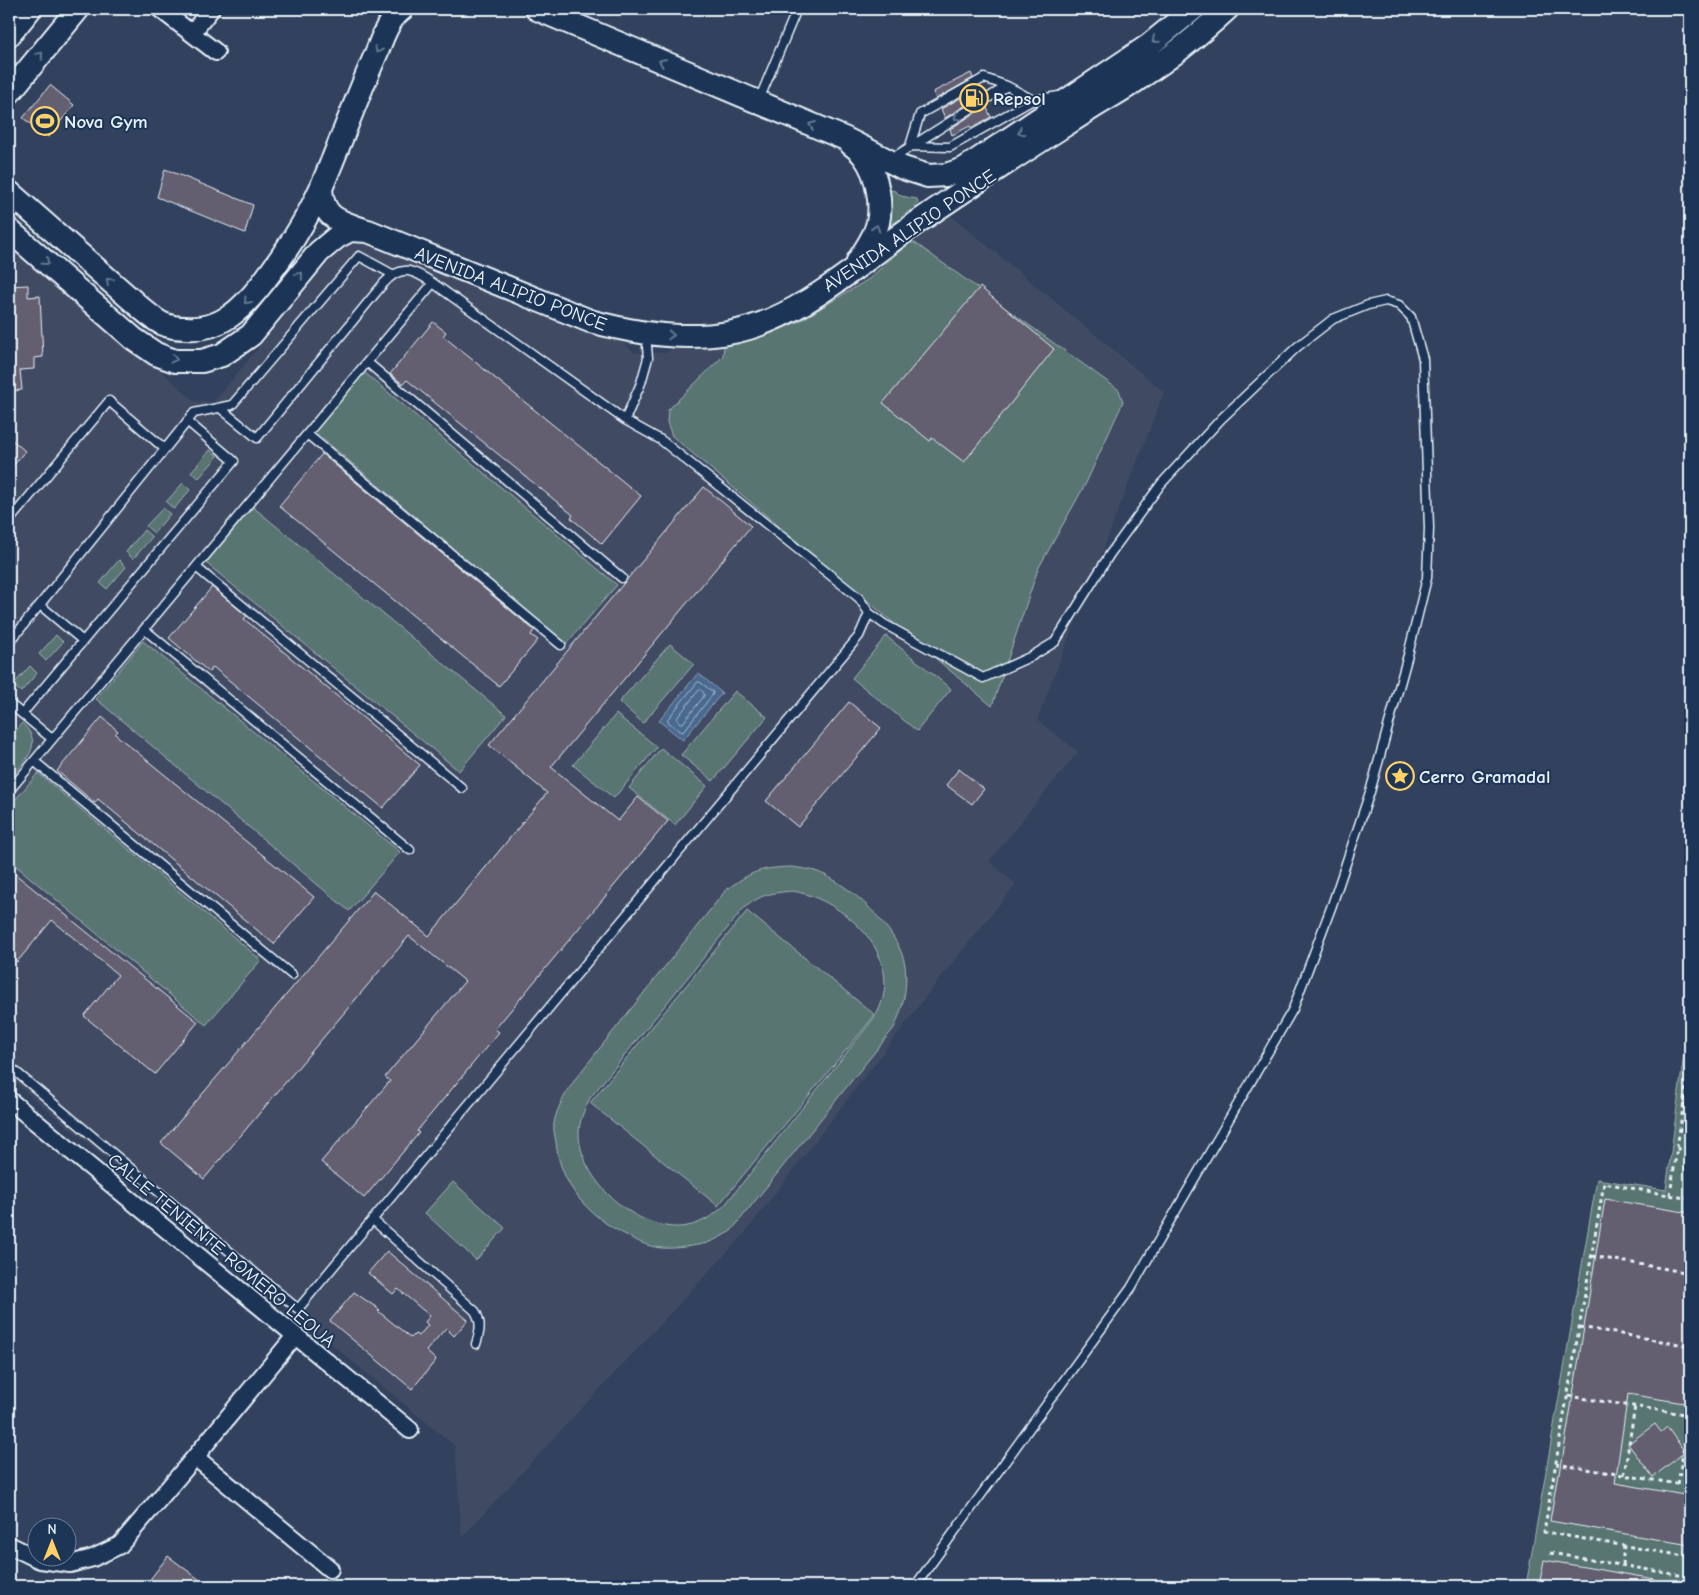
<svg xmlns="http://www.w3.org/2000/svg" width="1699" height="1595" viewBox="0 0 1699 1595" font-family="'Comic Neue',sans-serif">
<rect width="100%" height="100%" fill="#32425e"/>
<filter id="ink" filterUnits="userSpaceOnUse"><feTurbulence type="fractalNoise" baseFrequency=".02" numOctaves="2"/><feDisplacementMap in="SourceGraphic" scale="10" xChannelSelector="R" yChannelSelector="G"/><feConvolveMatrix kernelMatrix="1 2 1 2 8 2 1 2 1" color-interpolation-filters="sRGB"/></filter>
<g filter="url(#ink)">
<path fill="#414b63" d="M943,209L1164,392L1037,720L1078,752L989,861L1016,884L941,977L744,1234L462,1537L455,1446L9,1078V243L146,357L194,401L214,402L330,260L362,237L619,339L635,353H666L682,343L747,337Z"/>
<path fill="#587572" stroke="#a0b3b5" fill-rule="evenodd" d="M891,190L895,191L901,196L917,199L918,203L897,222L889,225L887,224L891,206L889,193Z
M910,243H915L1119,390L1123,402L1086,483L1038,569L992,706L672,436L667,422L668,410L723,356L724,345L755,339L798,322L869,279L906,245Z
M364,372L617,585L566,644L315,432Z
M210,450L218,456L199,478L191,472Z
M183,483L190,490L174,509L166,502Z
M253,507L506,715L459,771L206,563Z
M163,508L170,514L154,533L146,526Z
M144,530L152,537L133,559L126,552Z
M119,560L126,567L107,589L100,583Z
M56,635L63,642L46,661L39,654Z
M886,636L951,689L917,731L852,678Z
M143,641L400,852L349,911L96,699Z
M670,644L694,664L643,723L619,702Z
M30,666L37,673L21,692L13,685Z
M735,691L767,717L713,781L681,755Z
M616,714L657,747L614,798L573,765Z
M22,723C46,745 24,761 9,780V731L13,734Z
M661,748L707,786L675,825L629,788Z
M38,773L261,960L206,1025L9,860V807Z
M792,867C799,868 807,869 815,871C848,882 899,929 905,965C908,987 903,1008 894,1028L731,1231C724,1235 716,1240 707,1243C696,1246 673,1249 662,1248C649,1247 636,1241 626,1235C588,1216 560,1185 556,1142C555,1136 553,1129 554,1123C557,1106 567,1092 576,1078L726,890C752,871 760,868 792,867ZM793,891C802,893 811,895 819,899C864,920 904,967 875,1017L724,1206C712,1217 697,1226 680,1227C634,1229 580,1180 579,1134C579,1121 584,1110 590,1098L743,909C761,894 770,893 793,891Z
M747,911L875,1015L718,1206L590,1103Z
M1690,1009V1586H1526L1597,1179L1666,1190Z
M453,1182L505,1228L476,1260L425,1213Z"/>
<path fill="#49698f" stroke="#899fb9" d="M698,673L722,693L683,740L659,721Z"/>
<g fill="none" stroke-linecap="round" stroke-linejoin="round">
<path stroke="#a8bbce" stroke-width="1" d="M698,682H700L713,692V694L684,731L682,732L668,722V719Z
M701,690L704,693V696L683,723H680L677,720V718L698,691Z"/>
</g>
<path fill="#635f70" stroke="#e8f1f8" d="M971,73L973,78L936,99L933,92Z
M50,85L74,105L48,137L23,118Z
M978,88L981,96L945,118L941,109Z
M986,106L991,117L971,128L970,126L952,135L950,129Z
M165,169L253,205L245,233L157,197Z
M28,285V297L40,296L43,357L34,358V369L20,370L22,390L9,391V286Z
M980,287L1054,349L964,462L932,438L930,441L883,403Z
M433,322L446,332L443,336L641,496L602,544L571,518L573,515L407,380L403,384L390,374Z
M9,437L25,451L9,471Z
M322,454L534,630L531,635L538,640L499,686L279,506Z
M704,487L751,526L551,767L618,821L638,797L668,821L495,1029L499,1032L417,1131L419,1133L364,1198L321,1162L390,1081L385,1077L465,981L409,936L204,1179L161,1143L374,891L429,936L547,793L489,745Z
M212,587L247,616L244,619L420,765L383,808L213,667L209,672L169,638Z
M849,702L881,728L798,827L766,801Z
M102,717L118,731L115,734L314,897L274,944L98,799L95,803L57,771Z
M959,769L984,789L972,804L946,785Z
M9,869L198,1022L155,1074L84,1016L118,975L52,920L17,962L9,955V901L17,891L9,884Z
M1605,1199L1690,1213V1404L1628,1394L1615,1483L1690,1496V1545L1550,1521L1558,1473L1560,1474Z
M387,1251L468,1320L454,1336L446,1328L426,1351L436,1360L412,1389L330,1321L354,1292L380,1310L378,1311L411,1338L415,1334L419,1336L428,1325L425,1322L430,1316L398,1289L393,1294L368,1273Z
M1655,1424L1661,1432L1667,1427L1685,1452L1653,1477L1628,1444Z
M168,1556L208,1586H145Z
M1544,1560L1654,1579V1586H1570L1540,1581Z"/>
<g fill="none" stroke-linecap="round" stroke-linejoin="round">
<defs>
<path id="lane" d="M1007,86L984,78L920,114L910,146L950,147L1033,100
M759,100L797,9
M891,159L1007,86L1033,100L1059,96
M646,335L648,358L641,383L625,420L661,440L859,598L869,613L884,624L983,678L1032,656L1055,642L1110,554L1161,484L1221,419L1297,347L1333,319L1368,305L1386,301L1399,305L1411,317L1423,359L1429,528L1427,578L1408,655L1370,792L1332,905L1293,1009L1131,1288L915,1586
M367,362L622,578
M220,408L257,438L383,284C401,264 412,269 433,283L625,420
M307,434L561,645
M9,521L109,401L165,449
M196,567L462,788
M40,605L83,641
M144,629L410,850
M9,643L194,413L232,405L359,256L392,274
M9,703L52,739
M22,714L234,461L187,421
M34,761L292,975
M9,791L433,283
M9,1066L298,1309L859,636L869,613
M373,1220L475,1311C482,1322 480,1332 476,1344"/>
<path id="street" d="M160,9L216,52
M192,33L211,9
M9,1100L410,1430
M195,1457L330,1569
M9,1545L40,1560L70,1564L93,1558L120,1545L195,1457L295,1336"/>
<path id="secondary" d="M537,9L846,139L903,168L928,176L946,175L964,169L1148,46L1193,9
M9,35L30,9
M9,93L78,9
M851,144C855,147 860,151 863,155C878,173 885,212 874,234C870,243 864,252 858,261
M321,189C323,219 339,221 364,230
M9,192L142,309C148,314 156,321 163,324C170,327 179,328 186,328C220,331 241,310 261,285C284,255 305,224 321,188C340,144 356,99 376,54C382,39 388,19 402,9
M9,230L134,339L156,354L175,361H202L222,355L251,335L319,252L337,237L350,230L368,231L590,321C634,333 682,341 728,333C799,321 864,259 922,219C977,181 1034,145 1090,109C1107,98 1125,89 1141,77C1172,57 1200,34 1227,9"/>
</defs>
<use href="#lane" stroke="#e8f1f8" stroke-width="11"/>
<use href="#street" stroke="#e8f1f8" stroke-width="20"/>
<use href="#secondary" stroke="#e8f1f8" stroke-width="26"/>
<path stroke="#e8f1f8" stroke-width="3" stroke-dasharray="4 4" stroke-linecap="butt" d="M1677,1150L1690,1143
M1670,1195L1690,1061
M1690,1199L1604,1183L1544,1532L1690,1557
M1592,1256L1690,1273
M1580,1327L1690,1346
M1568,1396L1690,1415
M1556,1464L1690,1486
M1624,1475L1635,1406
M1678,1484L1689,1415
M1550,1553L1690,1577
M1622,1565L1624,1546"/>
<use href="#lane" stroke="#1d3557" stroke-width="8"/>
<use href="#street" stroke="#1d3557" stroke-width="16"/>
<use href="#secondary" stroke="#1d3557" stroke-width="22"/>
</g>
<defs><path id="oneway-chevron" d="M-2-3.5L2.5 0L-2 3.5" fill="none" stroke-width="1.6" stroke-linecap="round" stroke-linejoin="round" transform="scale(1.25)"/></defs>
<g stroke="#64778f">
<use href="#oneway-chevron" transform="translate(1155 40) rotate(140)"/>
<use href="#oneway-chevron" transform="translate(378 50) rotate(114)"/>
<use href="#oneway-chevron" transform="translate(40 55) rotate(-50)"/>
<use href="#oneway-chevron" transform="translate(662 62) rotate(-157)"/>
<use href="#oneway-chevron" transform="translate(957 117) rotate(148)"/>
<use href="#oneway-chevron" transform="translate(812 125) rotate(-157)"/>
<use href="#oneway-chevron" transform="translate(1021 132) rotate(147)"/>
<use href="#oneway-chevron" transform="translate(876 228) rotate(-73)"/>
<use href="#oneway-chevron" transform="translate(46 262) rotate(41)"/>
<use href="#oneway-chevron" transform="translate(300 275) rotate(-51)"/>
<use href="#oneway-chevron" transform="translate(109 281) rotate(-139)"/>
<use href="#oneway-chevron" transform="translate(247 301) rotate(132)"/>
<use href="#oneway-chevron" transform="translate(671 335) rotate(3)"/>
<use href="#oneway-chevron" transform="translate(174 359) rotate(13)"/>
</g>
</g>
<defs>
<symbol id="fuel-ring" viewBox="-11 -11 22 22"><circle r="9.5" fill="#1d3557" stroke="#ffd166" stroke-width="1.5"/><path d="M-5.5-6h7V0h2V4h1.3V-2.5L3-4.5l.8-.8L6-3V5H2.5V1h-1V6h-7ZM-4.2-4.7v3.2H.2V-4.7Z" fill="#ffd166"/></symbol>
<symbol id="stadium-ring" viewBox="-11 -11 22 22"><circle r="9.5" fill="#1d3557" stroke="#ffd166" stroke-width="1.5"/><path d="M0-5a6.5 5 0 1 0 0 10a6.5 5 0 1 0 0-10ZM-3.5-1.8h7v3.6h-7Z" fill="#ffd166"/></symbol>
<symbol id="sight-ring" viewBox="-11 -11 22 22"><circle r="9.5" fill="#1d3557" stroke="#ffd166" stroke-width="1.5"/><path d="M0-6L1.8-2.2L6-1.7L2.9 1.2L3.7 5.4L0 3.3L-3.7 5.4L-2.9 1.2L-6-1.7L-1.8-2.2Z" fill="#ffd166"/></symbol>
</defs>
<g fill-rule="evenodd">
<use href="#fuel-ring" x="958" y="82" width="32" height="32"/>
<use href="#stadium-ring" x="29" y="105" width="32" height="32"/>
<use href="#sight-ring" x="1384" y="760" width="32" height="32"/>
</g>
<g text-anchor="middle" stroke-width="4" stroke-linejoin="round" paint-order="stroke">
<g font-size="19" font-weight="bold" fill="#e8f1f8" stroke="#1d3557" text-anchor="start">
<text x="993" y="105">Repsol</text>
<text x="64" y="128">Nova Gym</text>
<text x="1419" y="783">Cerro Gramadal</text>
</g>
<g font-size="19" fill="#e8f1f8" stroke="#1d3557">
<text transform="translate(909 230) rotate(-34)" y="7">AVENIDA ALIPIO PONCE</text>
<text transform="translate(511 288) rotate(21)" y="7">AVENIDA ALIPIO PONCE</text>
<text transform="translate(222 1250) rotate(40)" y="7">CALLE TENIENTE ROMERO LEOUA</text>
</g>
</g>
<rect width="1699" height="1595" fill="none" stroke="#1d3557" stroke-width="30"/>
<rect x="15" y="15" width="1669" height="1565" fill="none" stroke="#e8f1f8" stroke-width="2" filter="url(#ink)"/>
<g transform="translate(52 1542)"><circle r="24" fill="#1d3557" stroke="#6e8097"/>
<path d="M0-4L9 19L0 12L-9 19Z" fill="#ffd166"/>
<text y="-8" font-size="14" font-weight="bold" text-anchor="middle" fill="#e8f1f8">N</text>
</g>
</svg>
